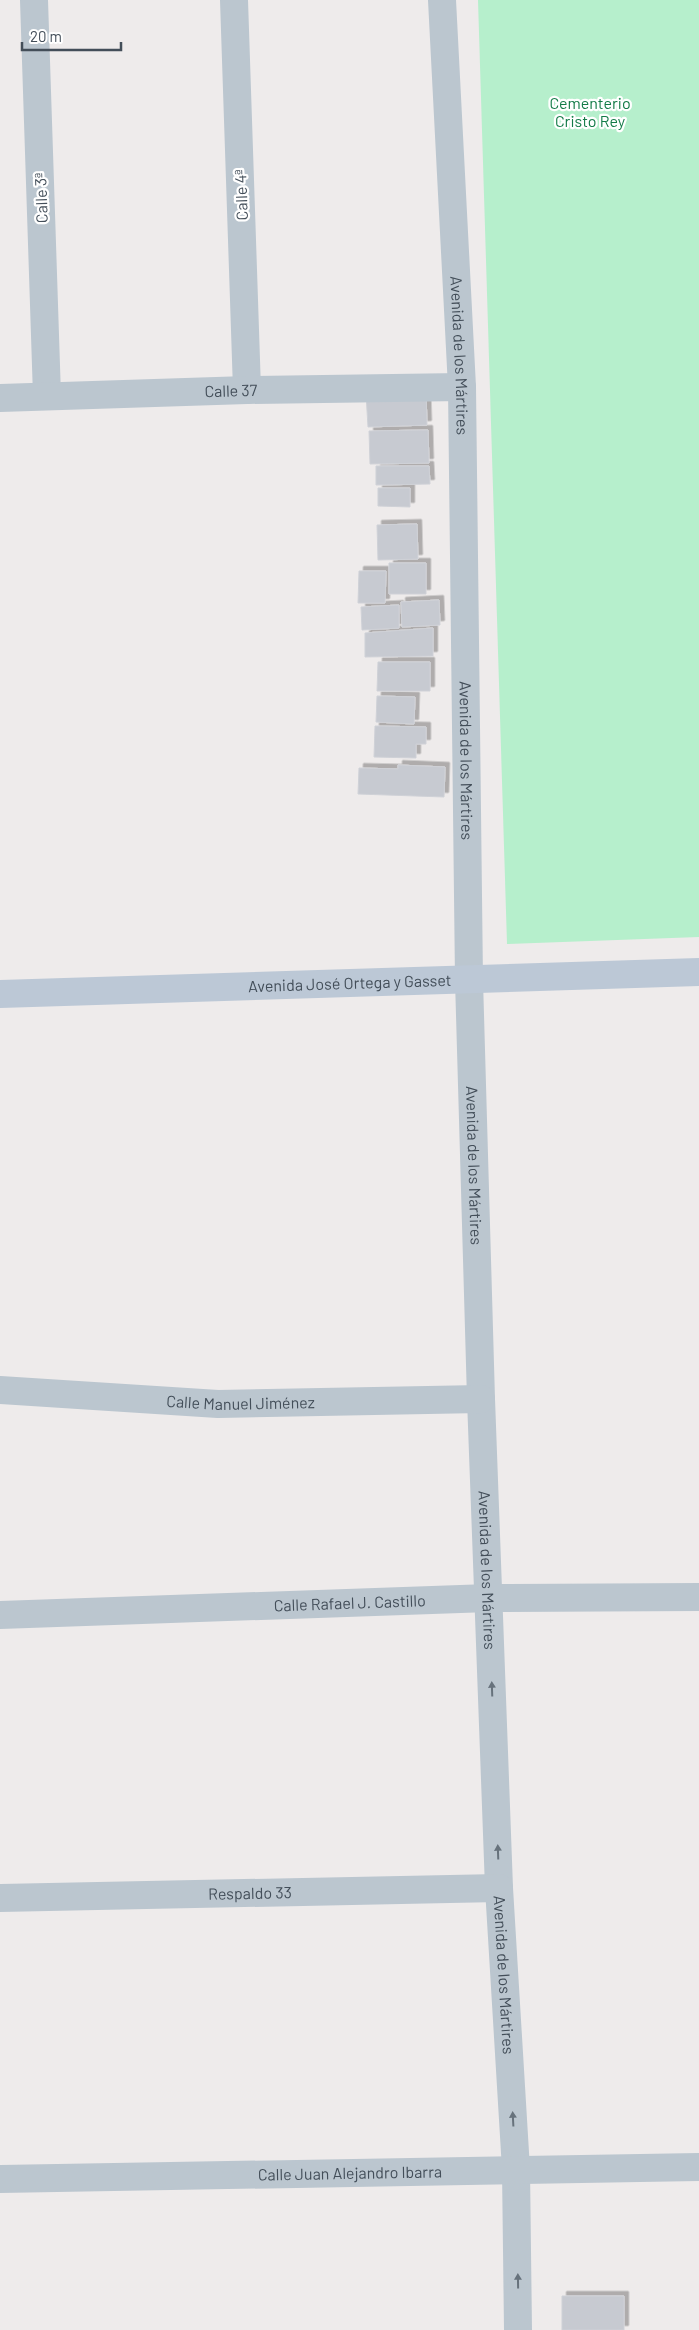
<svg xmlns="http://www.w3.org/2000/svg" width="699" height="2330" viewBox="0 0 699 2330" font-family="Barlow,sans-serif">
<defs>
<filter id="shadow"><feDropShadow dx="4.5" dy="-4.5" stdDeviation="0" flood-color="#0004"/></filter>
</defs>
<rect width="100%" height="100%" fill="#eeebeb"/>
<path fill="#b6efcc" d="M478,0H699V937L507,944Z"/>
<path fill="#c7cad1" stroke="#cfd1d7" filter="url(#shadow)" d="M426,392L427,425L368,427L366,394Z
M428,430L429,463L370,464L369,431Z
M376,466H429L430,484L376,485Z
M378,488H410V507L378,506Z
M417,524L418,559L378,560L377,525Z
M389,563H426V594H389Z
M359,571H386L385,603H358Z
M439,600L440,625L402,627L401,602Z
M399,605V628L362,630L361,607Z
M433,628V656L365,657V633Z
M378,662H430V691H377Z
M377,696L415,697L414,724L376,722Z
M375,726L426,727V744H416V758L374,757Z
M398,765L445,767L444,797L358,794L359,768L398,769Z
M562,2296H624V2330H562Z"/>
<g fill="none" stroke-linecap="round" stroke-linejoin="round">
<g stroke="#bbc6cf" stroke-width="28">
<path d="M34,0L47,396"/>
<path d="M234,0L247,390"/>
<path id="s1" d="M442,0L462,387L469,980L481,1399L499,1888L516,2169L518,2330"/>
<path id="s2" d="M0,398L247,390L462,387"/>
<path id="s3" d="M0,1390L218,1404L481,1399"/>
<path id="s4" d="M0,1615L489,1598L699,1597"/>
<path id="s5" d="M0,1898L499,1888"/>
<path id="s6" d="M0,2179L699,2167"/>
</g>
<path stroke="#bcc8d6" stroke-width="28" id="s7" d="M0,994L699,972"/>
</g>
<defs><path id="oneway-solid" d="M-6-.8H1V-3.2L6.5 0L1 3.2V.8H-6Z" transform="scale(1.25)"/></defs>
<g fill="#67727c">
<use href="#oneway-solid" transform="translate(492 1689) rotate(-92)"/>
<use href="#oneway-solid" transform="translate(498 1852) rotate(-92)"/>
<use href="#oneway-solid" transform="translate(513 2119) rotate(-93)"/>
<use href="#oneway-solid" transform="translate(518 2281) rotate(-91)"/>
</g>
<g text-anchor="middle" stroke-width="4.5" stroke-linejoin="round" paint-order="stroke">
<g font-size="16" fill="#137b47" stroke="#fff">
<text x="590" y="109">Cementerio<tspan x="590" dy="18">Cristo Rey</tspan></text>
</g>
<g font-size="16" fill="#434e59" stroke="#fff">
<text transform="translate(241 195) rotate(-92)" y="6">Calle 4ª</text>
<text transform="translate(41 198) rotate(-92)" y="6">Calle 3ª</text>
<text dy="6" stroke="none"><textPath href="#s1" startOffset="356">Avenida de los Mártires</textPath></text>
<text dy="6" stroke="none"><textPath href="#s2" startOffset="231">Calle 37</textPath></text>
<text dy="6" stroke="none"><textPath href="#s1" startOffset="761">Avenida de los Mártires</textPath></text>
<text dy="6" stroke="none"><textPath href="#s7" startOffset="350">Avenida José Ortega y Gasset</textPath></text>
<text dy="6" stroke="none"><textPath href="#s1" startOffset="1166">Avenida de los Mártires</textPath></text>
<text dy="6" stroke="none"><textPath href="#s3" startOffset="241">Calle Manuel Jiménez</textPath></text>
<text dy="6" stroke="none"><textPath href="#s1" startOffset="1571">Avenida de los Mártires</textPath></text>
<text dy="6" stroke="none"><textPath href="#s4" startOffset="350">Calle Rafael J. Castillo</textPath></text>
<text dy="6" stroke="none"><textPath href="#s5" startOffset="250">Respaldo 33</textPath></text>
<text dy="6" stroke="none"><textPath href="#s1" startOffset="1976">Avenida de los Mártires</textPath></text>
<text dy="6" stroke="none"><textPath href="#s6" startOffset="350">Calle Juan Alejandro lbarra</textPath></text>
</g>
</g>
<path d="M22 42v8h99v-8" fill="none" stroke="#434e59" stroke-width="2.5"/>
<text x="30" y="42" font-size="15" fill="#434e59" stroke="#ffffff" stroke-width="4" paint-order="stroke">20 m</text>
</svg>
